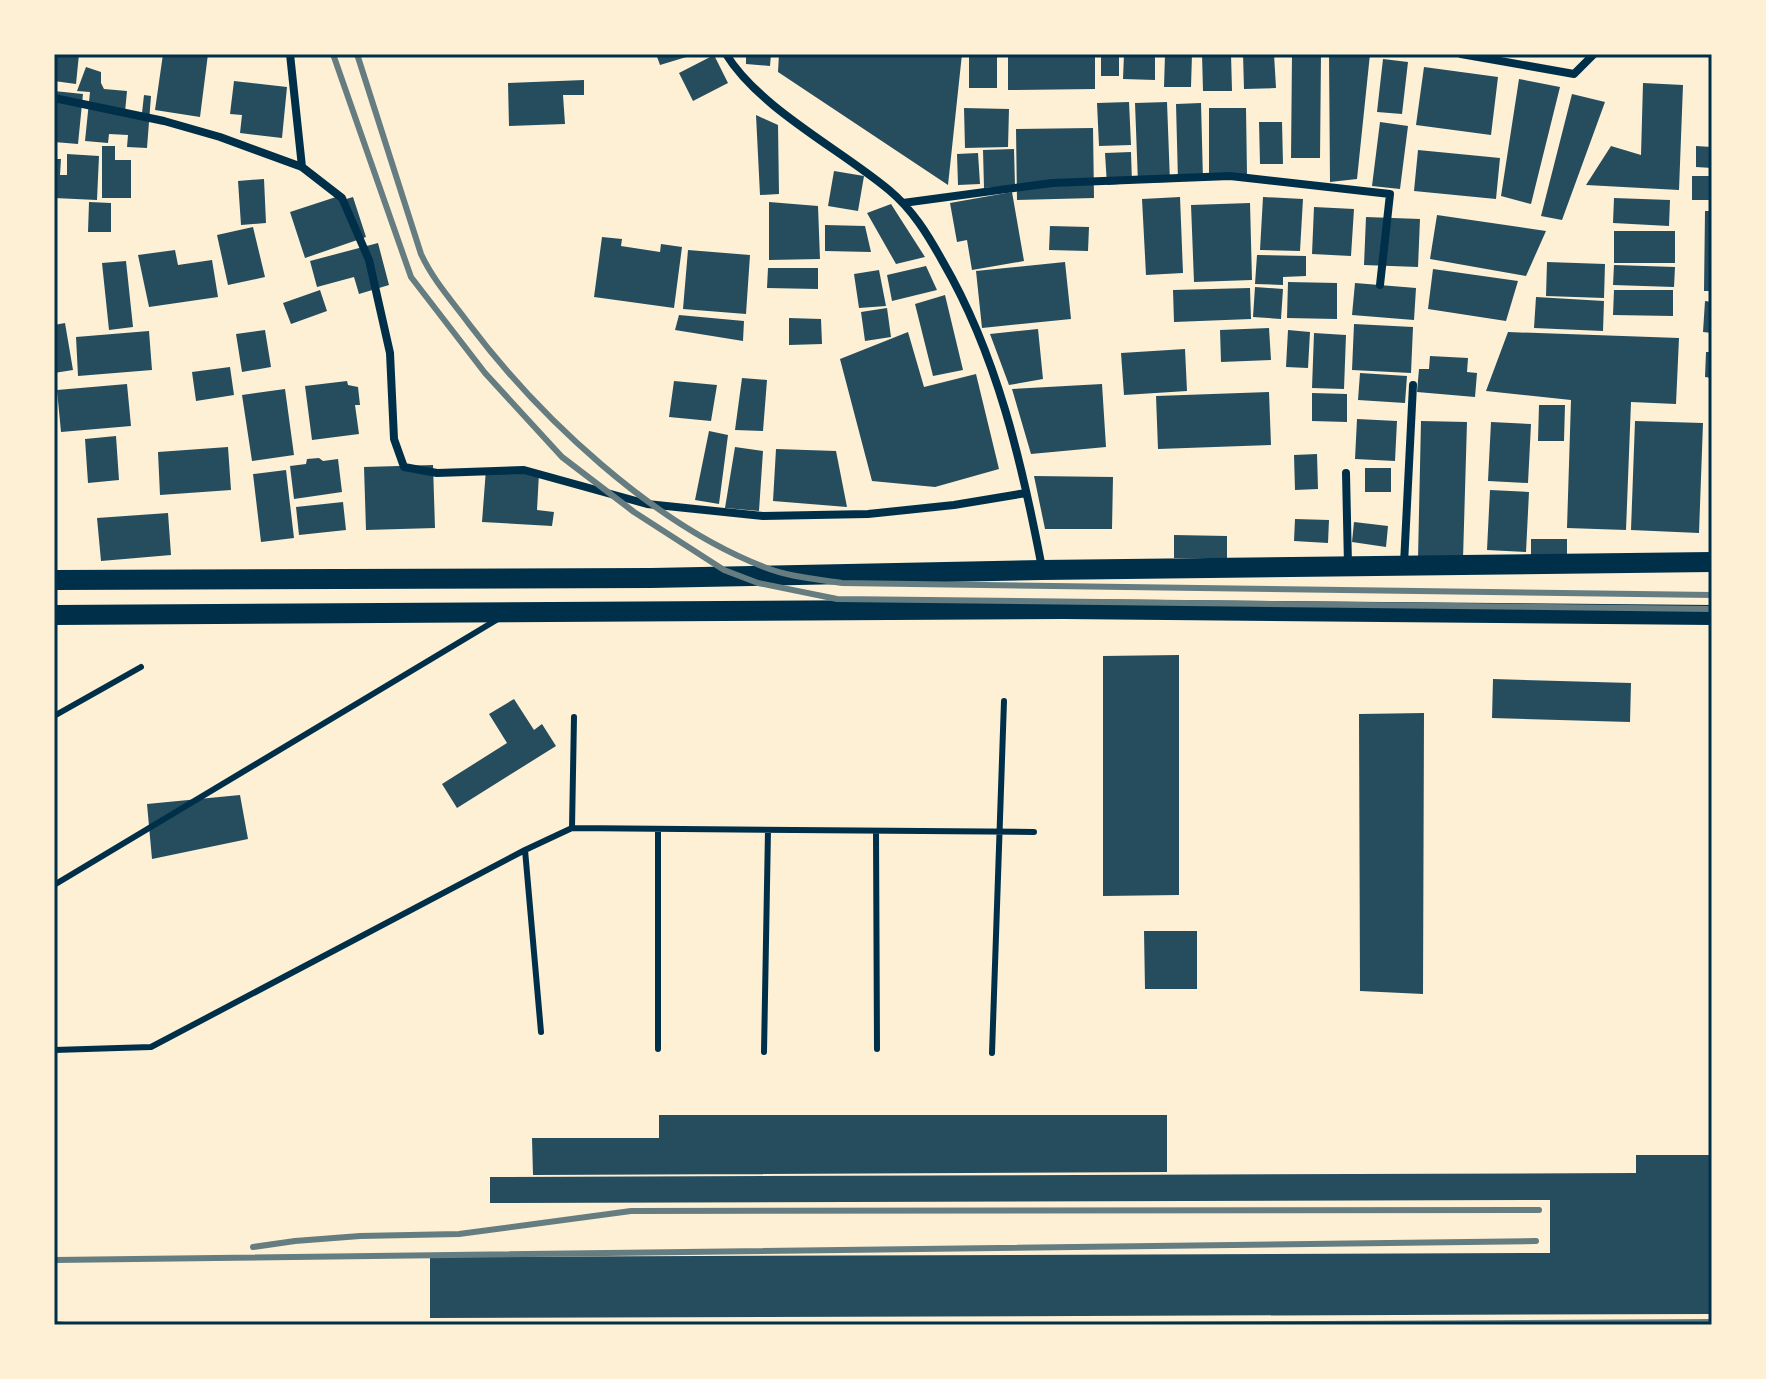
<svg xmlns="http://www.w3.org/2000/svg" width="1766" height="1379" viewBox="0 0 1766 1379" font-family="Commissioner,sans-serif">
<rect width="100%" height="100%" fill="#fdf0d5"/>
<path fill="#264d5e" d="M54,54H79L76,84L54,81Z
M163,54H208L200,117L155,110Z
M656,54H693V55L660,65Z
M746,54H771L770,66L746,64Z
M779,54H962L948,185L778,72Z
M969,54H997V88H969Z
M1008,54H1095V89L1008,90Z
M1101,54H1119V76H1101Z
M1124,54H1155V80L1123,79Z
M1165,54H1192L1191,87H1164Z
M1202,54H1231L1232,91H1203Z
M1243,54H1274L1276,88L1244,89Z
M1292,54H1321L1320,158H1291Z
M1329,54H1370L1357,179L1330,182Z
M714,55L728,83L693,101L679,73Z
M1383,59L1408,62L1402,114L1377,112Z
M86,67L101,72V83L104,89L127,91L125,112L142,113L144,95L151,96L147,148L127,147L128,135L109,134L108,143L85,141L90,92L77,91Z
M1424,67L1498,77L1491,135L1416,125Z
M1519,79L1560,87L1531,204L1501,196Z
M584,80V95H563L565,124L509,126L508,83Z
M234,81L287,87L282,138L240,133L242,115L230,114Z
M1643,83L1683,85L1679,190L1586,185L1611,146L1641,155Z
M54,91L83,94L78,144L54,142Z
M1572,94L1605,102L1562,220L1541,216Z
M1129,102L1131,145L1099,146L1097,103Z
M1167,102L1170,182L1138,183L1135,103Z
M1201,103L1203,180L1178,181L1176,104Z
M964,108L1009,109L1008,147L965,148Z
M1209,108H1246L1247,175L1209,176Z
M756,115L778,125L779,194L760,195Z
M1259,122H1282L1283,164H1260Z
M1380,122L1408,126L1400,189L1372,186Z
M1093,128L1094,198L1017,200L1016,129Z
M102,146H115V160H131V198H102Z
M1696,146L1712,147V168L1696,167Z
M1014,149L1015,186L984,188L983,150Z
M1418,150L1500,158L1496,199L1414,191Z
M1131,152L1132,183L1107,185L1105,153Z
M978,153L980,184L958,185L957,154Z
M67,154L99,156L97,200L54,198V159H61L60,175H67Z
M834,171L864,176L858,211L828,206Z
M1692,176H1712V200H1692Z
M264,179L266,223L241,225L238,181Z
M1012,192L1024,261L972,270L967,240L957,242L950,203Z
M339,196L343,200L353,197L366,237L305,258L290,212Z
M1180,197L1183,273L1146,275L1142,199Z
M1263,197L1303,199L1300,251L1260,250Z
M1614,198L1670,200L1669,226L1613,223Z
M89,202L111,203V232H88Z
M769,202L818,206L820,259L769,260Z
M1250,203L1252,280L1194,282L1191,205Z
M891,204L925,257L896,264L867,213Z
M1314,207L1354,209L1351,256L1312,254Z
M1705,211H1712V291H1704Z
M1437,215L1546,231L1526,276L1430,259Z
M1366,217L1420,219L1418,267L1364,265Z
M825,225L865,226L871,252L825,251Z
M1050,226L1089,227L1088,251L1049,250Z
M253,227L265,277L228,285L217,235Z
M1614,231H1675V263H1614Z
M602,237L622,239L621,246L660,252L661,244L682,247L674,308L594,297Z
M378,243L389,285L359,294L354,277L317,287L310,261Z
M175,250L178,265L212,260L218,297L149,307L138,255Z
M688,250L750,255L746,314L683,309Z
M1257,255L1306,256V276L1283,277V285L1255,284Z
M126,261L133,327L109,330L102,263Z
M1065,262L1071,319L982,328L976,271Z
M1547,262L1605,264L1604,298L1546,296Z
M1614,265L1675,267L1674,287L1613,285Z
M926,266L937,290L892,301L887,275Z
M768,268H818V289L767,288Z
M1433,269L1518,281L1506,321L1428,309Z
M879,270L886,306L859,308L854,274Z
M1288,282L1337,283V319L1287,318Z
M1355,283L1416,288L1414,320L1352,315Z
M1255,287L1283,289L1281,319L1253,317Z
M1250,288L1251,319L1174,322L1173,290Z
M320,290L327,311L291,324L283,303Z
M1614,290H1673V316L1613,315Z
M945,295L963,370L933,376L915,304Z
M1536,297L1604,301L1603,331L1534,328Z
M1705,301L1712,302V333L1703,332Z
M887,308L891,337L865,341L861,312Z
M679,315L744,321L743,341L675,330Z
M789,318L821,319L822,344L789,345Z
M65,323L73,370L54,373V325Z
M1354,324L1413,327L1411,373L1352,370Z
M1269,328L1271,360L1221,362L1220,330Z
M1038,329L1043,379L1009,385L990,334Z
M265,330L271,367L242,372L236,334Z
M1288,330L1310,332L1308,368L1286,367Z
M149,331L152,370L78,376L76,337Z
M908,332L924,387L976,374L999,469L935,487L872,481L840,359Z
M1508,332L1679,338L1676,404L1631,402L1626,530L1567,528L1571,400L1486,391Z
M1314,333L1346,335L1344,389L1312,388Z
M1185,349L1187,391L1124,395L1121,353Z
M1706,352H1712V378L1705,377Z
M1430,356L1468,358L1467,372L1477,373L1475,397L1417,392L1419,369H1429Z
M230,367L234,395L196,401L192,372Z
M1360,373L1407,376L1405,403L1358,400Z
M742,378L767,380L763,431L735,430Z
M347,381L348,385L358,387L360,405H355L359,434L312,440L305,386Z
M674,381L717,385L711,421L669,417Z
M127,384L131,426L61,432L57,390Z
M1102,384L1106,447L1031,454L1012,389Z
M285,389L294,455L252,461L242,395Z
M1269,392L1271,445L1158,449L1156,396Z
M1312,393L1347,394V422L1312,421Z
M1539,405H1565L1564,441H1538Z
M1357,419L1397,421L1395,461L1355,459Z
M1421,421L1467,422L1463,559L1418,558Z
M1635,421L1703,423L1699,533L1631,530Z
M1491,422L1531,424L1528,483L1488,481Z
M709,431L728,435L719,504L695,500Z
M116,436L119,480L88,483L85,439Z
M228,447L231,490L160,495L158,452Z
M735,447L763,451L759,511L725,508Z
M776,449L836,451L847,507L773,501Z
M1317,454L1318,489L1295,490L1294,455Z
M319,458L323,461L338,459L342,492L294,499L290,466L306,464L307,459Z
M433,465L435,528L366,530L364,467Z
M1365,468H1391V492H1365Z
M486,469L539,473L537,510L554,512L552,526L482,522Z
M286,470L294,538L261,542L253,474Z
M1034,476L1113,477L1112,529H1045Z
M1490,490L1529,492L1526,552L1487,550Z
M343,502L346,530L299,535L296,507Z
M168,513L171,555L101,561L97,518Z
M1295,519L1329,520L1328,543L1294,541Z
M1354,522L1388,526L1386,547L1352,542Z
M1174,535L1227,536V558H1174Z
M1531,539H1567V565L1531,566Z
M1179,655V895L1103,896V656Z
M1493,679L1631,683L1630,722L1492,718Z
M514,699L534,730L542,724L556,746L457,808L442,784L507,743L489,714Z
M1424,713L1423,994L1360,991L1359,714Z
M240,795L248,839L152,859L147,804Z
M1144,931H1197V989H1145Z
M659,1115H1167V1172L533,1175L532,1138H659Z
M1636,1155H1712V1314L430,1318V1257L1550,1253V1200L490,1203V1177L1636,1173Z"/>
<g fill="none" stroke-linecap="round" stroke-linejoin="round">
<path stroke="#003049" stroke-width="6" d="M54,716L141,667
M572,828L574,717
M658,829V1049
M876,831L877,1049
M525,850L541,1032
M54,885L498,619
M54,1050L151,1047L525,850L572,828L1034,832
M764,1052L768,830
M992,1053L1004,701"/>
<path stroke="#003049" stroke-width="8" d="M290,54L302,167
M726,54C759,108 840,149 889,190C913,210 928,235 943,262C997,355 1022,463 1042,568
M1461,54L1574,74L1594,54
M54,98L164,121L220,137L302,167L342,198L369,260L390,353L394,439L404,467L437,473L524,470L647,504L763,516L868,514L954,505L1026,493
M903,203L1052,183L1230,176L1390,194L1380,285
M1346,473L1348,565
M1404,564L1413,385"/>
<path stroke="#003049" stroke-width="20" d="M54,580L651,578L1042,570L1712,562
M54,615L1063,609L1712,615"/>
<path stroke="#657d81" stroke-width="6" d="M333,54L411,277L485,373L562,457L634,512L724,570L758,583L837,599L1712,609
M357,54L421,254C433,280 452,301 469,324C540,418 653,524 764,567C789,577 816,579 842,583L1712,595
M253,1247L295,1241L360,1236L459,1234L631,1211L1539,1210
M54,1260L1536,1241
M54,1324L64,1325
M1139,1325L1712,1322"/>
</g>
<rect width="1766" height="1379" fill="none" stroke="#fdf0d5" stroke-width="112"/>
<rect x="56" y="56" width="1654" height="1267" fill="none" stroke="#003049" stroke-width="3"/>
</svg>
